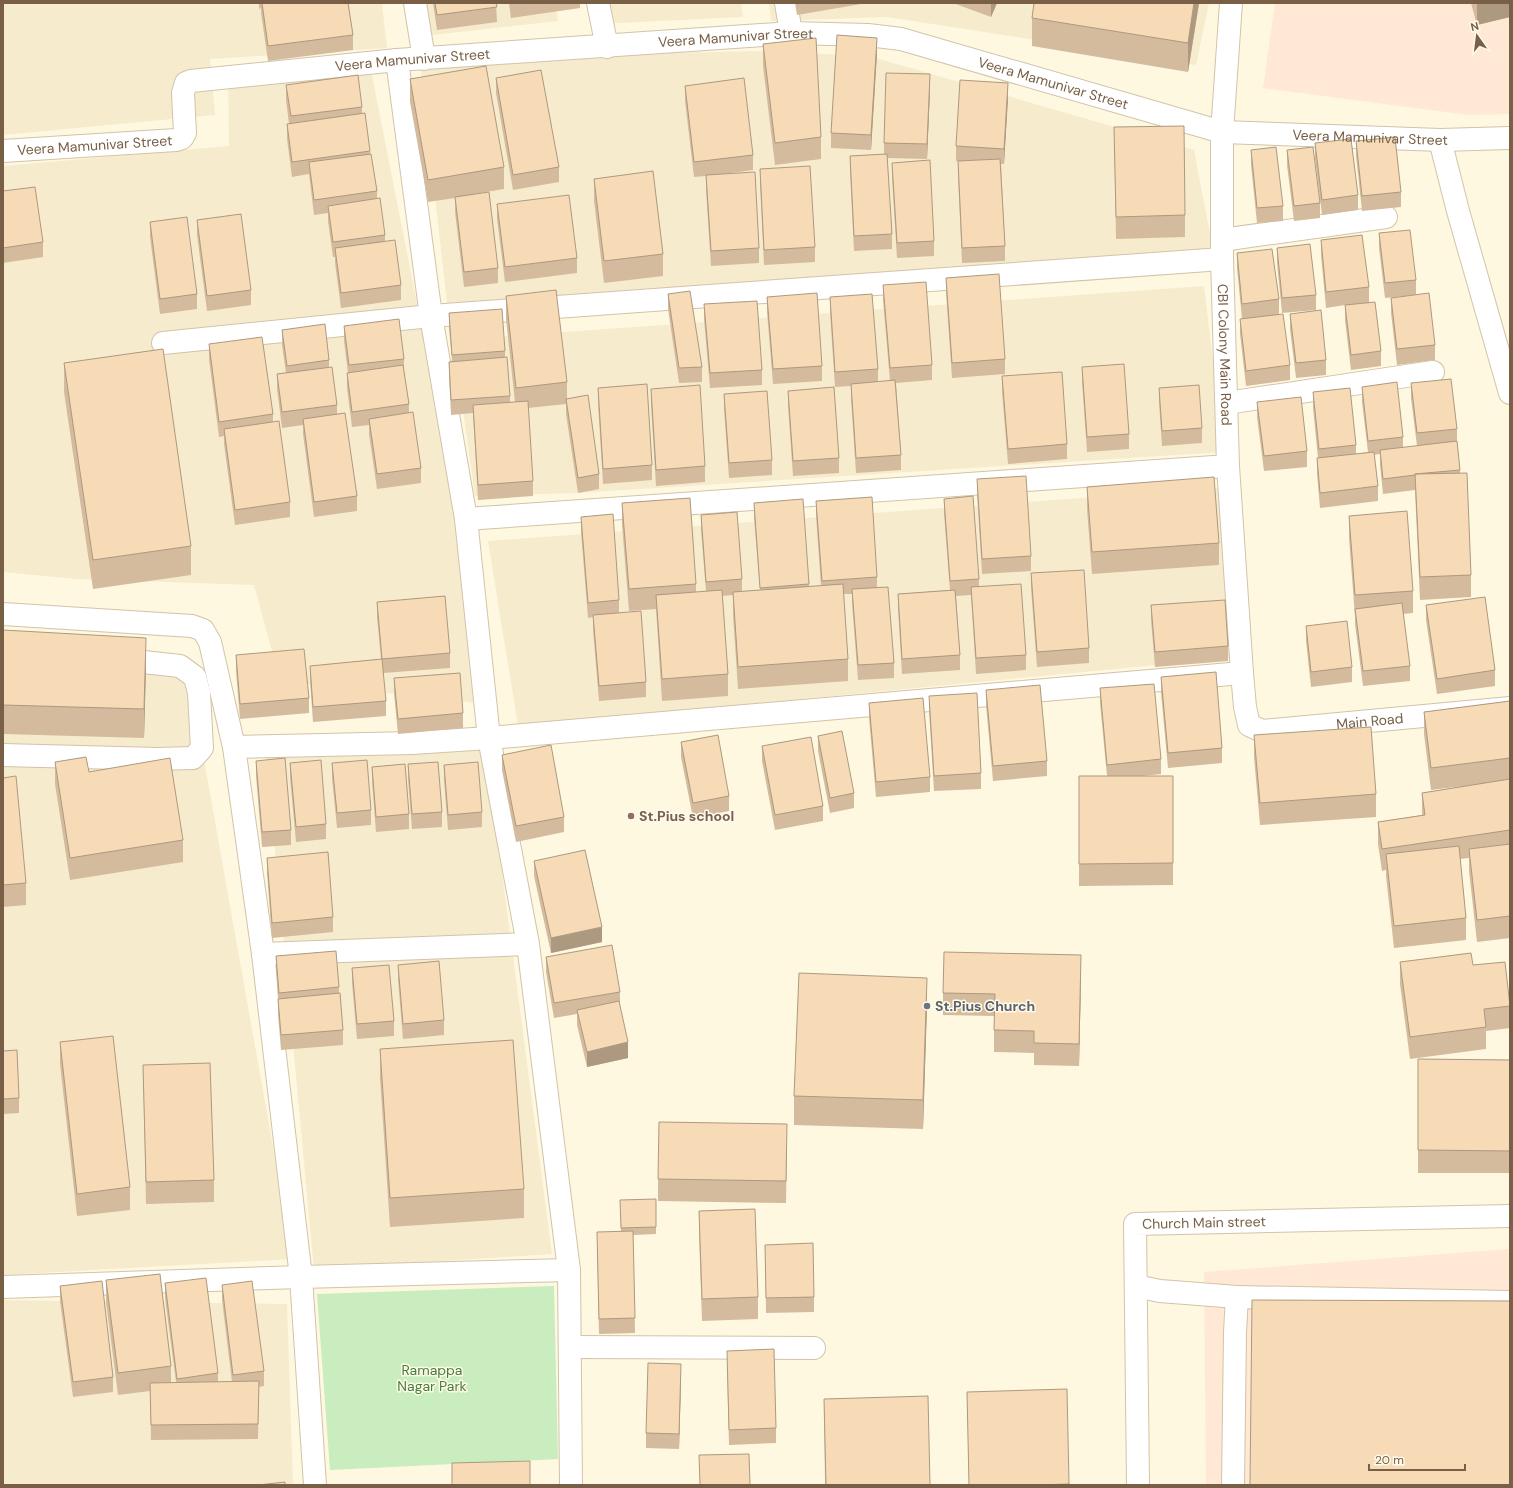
<svg xmlns="http://www.w3.org/2000/svg" width="1513" height="1488" viewBox="0 0 1513 1488" font-family="'DM Sans',sans-serif">
<rect width="100%" height="100%" fill="#fef8e1"/>
<path fill="#f7ebce" d="M3,3H382L387,48L210,59L215,115L3,135Z
M418,3H555L558,21L424,36Z
M594,3H741L743,17L598,24Z
M769,3H1209L1196,65L887,17L771,21Z
M759,51L869,56L1194,150L1213,249L448,312L420,64L565,55Z
M369,60L455,496L485,704L280,681L254,585L76,579L3,572V166L229,146L228,72Z
M1204,286L1224,452L578,493L475,496L453,340Z
M1219,488L1230,658L518,726L488,541Z
M3,642L186,659L293,1259L3,1275Z
M486,750L552,1254L314,1270L266,754Z
M3,1300L287,1304L293,1485H3Z"/>
<path fill="#ffe8d4" d="M1275,3H1510V114L1468,115L1263,88Z
M1510,1249V1485H1206L1204,1272Z"/>
<path fill="#c9edbe" d="M554,1286L558,1459L330,1470L317,1294Z"/>
<g fill="none" stroke-linecap="round" stroke-linejoin="round">
<defs>
<g id="minor">
<path d="M415,3L424,59"/>
<path d="M598,3L607,47"/>
<path d="M786,3L791,33"/>
<path id="s1" d="M1231,3L1222,132V259L1228,466L1242,673L1245,707L1249,725L1262,731L1510,708"/>
<path d="M397,60L431,316L466,519L489,738L528,944L569,1270L571,1485"/>
<path d="M1440,140L1458,211L1510,393"/>
<path id="s2" d="M3,151L176,140L182,138L185,133L183,93L186,83L191,81L397,60L791,33L868,35L901,39L1222,132L1440,140L1510,138"/>
<path d="M1222,240L1386,217"/>
<path d="M163,343L431,316L1222,259"/>
<path d="M1227,403L1433,372"/>
<path d="M466,519L1228,466"/>
<path d="M3,614L192,626L203,630L210,642L234,747L263,954L301,1277L315,1485"/>
<path d="M234,747L412,743L489,738L1242,673"/>
<path d="M3,755L158,759L193,758L202,748L199,693L195,677L180,666L116,659"/>
<path d="M263,954L528,944"/>
<path d="M1136,1286L1160,1291L1237,1297"/>
<path d="M3,1287L301,1277L569,1270"/>
<path d="M570,1347L814,1348"/>
<path id="s3" d="M1138,1485L1135,1224L1510,1216"/>
<path d="M1233,1485L1235,1332L1237,1297L1510,1302"/>
</g>
</defs>
<use href="#minor" stroke="#d2c3a9" stroke-width="24"/>
<use href="#minor" stroke="#fff" stroke-width="22"/>
</g>
<path fill="#d4bb9d" d="M259,3H348L353,35V50L268,61L261,13V8L259,9Z
M433,3H496L497,22L437,30Z
M509,3H580V8L511,18Z
M795,3H867L797,15Z
M953,3H997L991,17Z
M1034,3H1199L1188,72L1032,46V18Z
M1471,3H1510V17L1477,25Z
M763,44L821,137V159L775,165L763,66Z
M877,53L871,150L831,148V133Z
M496,78L559,167V182L513,190L496,93Z
M410,79L504,167V189L474,194L498,268V283L464,287L455,212V198L428,202L410,102Z
M286,85L362,107V114L370,151L377,191V199L385,235V241L401,285V300L341,308L335,263V257H333L328,221V213L314,215L309,174L292,177L287,139V124H289L286,100Z
M685,86L753,155V170L716,175L759,248V263L711,266L706,190V176L694,177L685,101Z
M930,89L927,159L887,158L892,234V249L854,251L850,171V156L884,154V143Z
M1008,98L1004,164H1001L1005,246V261L962,263L958,176V161H959H956V146Z
M1114,127L1185,215V237L1116,239Z
M1356,141L1401,192V207L1362,211L1356,156Z
M1315,143L1358,195V210L1322,215L1315,158Z
M1251,150L1283,206V221L1257,223L1251,165Z
M1287,150L1320,203V218L1294,221L1287,165Z
M892,163L934,241V256L897,258L892,178Z
M760,169L815,247V262L764,265L760,184Z
M594,179L663,254V276L604,283L594,201Z
M3,191L43,242V257L3,263Z
M497,204L577,258V273L505,282L497,219Z
M197,220L251,290V305L207,311L197,235Z
M150,222L197,294V309L160,314L150,237Z
M1379,233L1416,280V295L1385,298L1379,248Z
M1321,240L1369,287V302L1381,351V366L1351,370L1345,320V305L1326,308L1321,255Z
M1277,248L1316,295V310L1282,313L1277,263Z
M1237,253L1279,299V314L1290,365V380L1246,386L1240,334V319H1242L1237,268Z
M946,278L1005,359V374L952,378L946,293Z
M883,285L932,365V380L896,383L901,455V470L856,473L851,399V386L835,387L830,312V297L878,369V382L890,381L883,300Z
M668,294L702,367V382L679,383L668,309Z
M506,296L567,382V399L599,474V489L578,493L566,414V404L528,408L533,481V496L478,500L473,413L451,415L449,377V362L452,361L449,328V313L505,351V358L510,396V402H515L506,319Z
M767,297L822,366V381L773,384L767,312Z
M1391,298L1435,345V360L1397,365L1391,313Z
M704,304L762,370V385L710,388L704,319Z
M1290,314L1326,360V375L1296,378L1290,329Z
M344,326L404,359V372L409,404V413L421,468V483L377,489L369,434V425L352,427L347,388V373H348L344,341Z
M282,330L329,360V367L337,405V414L357,496V511L314,517L303,434V425L282,428L277,389V374L286,373L282,345Z
M209,344L273,414V422L290,502V517L235,525L224,444V436L219,437L209,359Z
M64,363L191,546V575L93,589L64,392Z
M1082,367L1129,434V449L1087,452L1082,382Z
M1002,376L1067,444V459L1008,464L1002,391Z
M1411,383L1457,429V441L1460,470L1471,575V597L1420,600L1415,490L1383,494L1380,465V454L1374,455L1378,486V501L1320,508L1317,473V458H1318L1313,408V392L1356,445V454L1368,452L1362,402V387L1403,437V448L1417,446L1411,398Z
M598,388L652,465V480L603,484L598,403Z
M1159,388L1202,428V443L1162,446L1159,403Z
M651,389L705,466V482L656,486L651,404Z
M788,391L839,458V473L793,476L788,406Z
M724,394L772,460V475L729,478L724,409Z
M1257,402L1307,451V467L1264,471L1257,417Z
M977,479L1031,556V571L982,574L977,494Z
M1087,487L1219,543V565L1092,574L1087,509Z
M944,499L979,579V587L1026,655V670L976,674L971,595L956,596L960,655V670L902,674L898,609V594L950,590L944,514Z
M816,501L877,577V587L894,663V678L858,680L852,604V594H843L848,659V681L738,689L733,615V595L722,596L728,674V696L662,701L656,609L629,611L622,525V503L696,584V592L706,591L701,530V515L742,579V592L760,590L754,518V503L809,584V587L821,586L816,516Z
M1349,516L1413,591V613L1403,614L1410,666V681L1363,686L1355,624V617L1349,538Z
M581,517L619,600V613L646,682V697L599,701L593,630V617L588,618L581,532Z
M1031,573L1089,648V663L1037,667L1031,588Z
M377,602L450,653V668L383,673L386,701V716L313,722L310,681V666L381,659L377,617Z
M1151,605L1228,646V661L1155,667L1151,620Z
M1426,605L1495,670V686L1437,694L1426,620Z
M1306,626L1352,667V682L1311,687L1306,641Z
M3,630L146,667L144,738L3,734Z
M236,655L309,698V713L240,719L236,671Z
M1161,677L1222,748V763L1168,768L1161,693Z
M394,678L463,713V728L398,734L394,694Z
M1100,688L1161,759V774L1142,776H1173V885L1079,886V776H1107L1100,703Z
M986,690L1047,761V776L993,781L986,705Z
M929,696L981,773V789L934,791L929,711Z
M1510,701V938L1477,942L1469,871V858L1460,859L1466,918V940L1394,948L1386,876V870L1382,871L1378,844V822L1422,815V793L1463,786L1431,790L1424,734V712Z
M869,703L930,777V792L876,797L869,718Z
M1254,735L1376,794V817L1260,825L1254,757Z
M818,736L854,793V808L830,813L818,751Z
M681,742L729,796V811L693,818L681,757Z
M762,746L823,806V821L775,830L762,761Z
M502,755L564,817V832L516,842L502,770Z
M256,761L291,830V845L262,847L256,776Z
M55,762L89,772L183,840V862L70,880L55,784Z
M290,763L326,824V839L296,842L290,778Z
M332,763L371,810V825L337,828L332,778Z
M408,764L442,812V827L412,829L408,779Z
M444,765L482,812V827L448,830L444,780Z
M372,767L409,814V829L376,832L372,782Z
M3,778L26,883V905L3,907Z
M267,858L333,917V932L272,938L267,873Z
M534,861L602,942L551,953L534,876Z
M276,956L339,987V993L343,1030V1045L281,1050L278,1014V999L276,971Z
M546,957L620,992V1007L628,1058L587,1067L577,1025V1014L554,1018L546,972Z
M1400,962L1473,965L1510,1004V1028L1486,1031V1049L1410,1059L1400,984Z
M398,965L444,1020V1035L403,1039L398,980Z
M352,968L394,1021V1036L357,1039L352,983Z
M1081,978L1079,1066L1034,1065V1053L994,1052V1016L943,1015V993Z
M927,1006L923,1129L794,1125V1096Z
M60,1042L130,1187V1210L77,1216L60,1064Z
M380,1049L524,1189V1218L390,1227L380,1078Z
M3,1051L19,1098V1113L3,1114Z
M1418,1059L1510,1060V1173H1418Z
M143,1065L214,1180V1202L146,1204Z
M787,1146L786,1203L658,1201V1179Z
M620,1200L656,1227V1234L633,1235L635,1333L599,1334L597,1247L621,1232Z
M699,1211L758,1297V1319L702,1321L699,1233Z
M765,1245L814,1297V1312L766,1313Z
M106,1280L171,1366V1382H176L165,1298V1283L218,1373V1382H232L222,1300V1285L264,1371V1386L259,1387L258,1439L151,1440L150,1391L118,1395L106,1302Z
M60,1286L113,1377V1392L73,1397L60,1301Z
M727,1366L776,1428V1443L729,1445Z
M681,1379L679,1449L646,1448V1433Z
M967,1392L1069,1484V1485H969Z
M824,1399L930,1485H825Z"/>
<path fill="#ad997f" d="M991,3H997L991,17Z
M1194,3H1199L1188,72V43Z
M1477,3H1510V17L1477,25Z
M877,38V53L871,150V135Z
M930,74V89L927,159V144Z
M1008,83V98L1004,164V149Z
M146,638V667L144,738V709Z
M602,927V942L551,953V938Z
M1081,955V978L1079,1066V1044Z
M927,978V1006L923,1129V1100Z
M628,1042V1058L587,1067V1052Z
M681,1364V1379L679,1449V1434Z"/>
<path fill="#f7dab6" stroke="#ad997f" d="M262,3H348L353,35L268,46Z
M435,3H496L497,7L437,15Z
M1034,3H1194L1188,43L1032,18Z
M837,35L877,38L871,135L831,133Z
M816,38L821,137L775,143L763,44Z
M486,66L504,167L428,180L410,79Z
M541,70L559,167L513,175L496,78Z
M886,73L930,74L927,144L884,143Z
M358,75L362,107L291,116L286,85Z
M744,78L753,155L694,162L685,86Z
M960,80L1008,83L1004,149L956,146Z
M365,113L370,151L292,162L287,124Z
M1184,126L1185,215L1116,217L1114,127Z
M1395,137L1401,192L1362,196L1356,141Z
M1351,139L1358,195L1322,200L1315,143Z
M1276,147L1283,206L1257,208L1251,150Z
M1313,147L1320,203L1294,206L1287,150Z
M371,154L377,191L314,200L309,162Z
M887,154L892,234L854,236L850,156Z
M1000,159L1005,246L962,248L958,161Z
M930,160L934,241L897,243L892,163Z
M810,166L815,247L764,250L760,169Z
M653,171L663,254L604,261L594,179Z
M755,172L759,248L711,251L706,175Z
M35,187L43,242L3,248V191Z
M489,192L498,268L464,272L455,197Z
M569,195L577,258L505,267L497,204Z
M380,198L385,235L333,242L328,206Z
M241,214L251,290L207,296L197,220Z
M187,217L197,294L160,299L150,222Z
M1410,230L1416,280L1385,283L1379,233Z
M1362,235L1369,287L1326,292L1321,240Z
M395,240L401,285L341,293L335,248Z
M1310,244L1316,295L1282,298L1277,248Z
M1272,249L1279,299L1242,304L1237,253Z
M999,274L1005,359L952,363L946,278Z
M926,282L932,365L890,368L883,285Z
M556,290L567,382L516,388L506,296Z
M690,291L702,367L679,368L668,294Z
M817,293L822,366L773,369L767,297Z
M1429,293L1435,345L1397,349L1391,298Z
M872,294L878,369L835,372L830,297Z
M757,301L762,370L710,373L704,304Z
M1375,302L1381,351L1351,355L1345,305Z
M502,309L505,351L452,355L449,313Z
M1321,310L1326,360L1296,363L1290,314Z
M1283,314L1290,365L1246,371L1240,319Z
M399,319L404,359L349,365L344,326Z
M325,324L329,360L287,366L282,330Z
M262,337L273,414L219,422L209,344Z
M163,349L191,546L93,560L64,363Z
M507,357L510,396L451,400L449,362Z
M1124,364L1129,434L1087,437L1082,367Z
M403,365L409,404L352,412L347,373Z
M332,367L337,405L282,412L277,374Z
M1062,372L1067,444L1008,449L1002,376Z
M1451,379L1457,429L1417,433L1411,383Z
M895,380L901,455L856,458L851,384Z
M1397,382L1403,437L1368,441L1362,387Z
M647,384L652,465L603,469L598,388Z
M700,385L705,466L656,470L651,389Z
M1199,385L1202,428L1162,431L1159,388Z
M834,387L839,458L793,461L788,391Z
M1350,388L1356,445L1319,449L1313,392Z
M767,391L772,460L729,463L724,394Z
M588,395L599,474L578,478L566,399Z
M1301,397L1307,451L1264,456L1257,402Z
M528,401L533,481L478,485L473,405Z
M413,412L421,468L377,474L369,419Z
M345,413L357,496L314,502L303,419Z
M279,421L290,502L235,510L224,429Z
M1457,441L1460,470L1415,474V475L1383,479L1380,450Z
M1374,452L1378,486L1320,493L1317,458Z
M1467,473L1471,575L1420,577L1415,474Z
M1026,476L1031,556L982,559L977,479Z
M1214,477L1219,543L1092,552L1087,487Z
M973,496L979,579L950,581L944,499Z
M872,497L877,577L822,581L816,501Z
M690,498L696,584L629,589L622,503Z
M803,499L809,584L760,588L754,503Z
M1407,511L1413,591L1355,595L1349,516Z
M737,512L742,579L706,582L701,515Z
M613,514L619,600L588,603L581,517Z
M1084,570L1089,648L1037,652L1031,573Z
M843,584L848,659L738,667L733,592Z
M1021,584L1026,655L976,658L971,587Z
M888,587L894,663L858,665L852,589Z
M722,590L728,674L662,679L656,595Z
M955,590L960,655L902,659L898,594Z
M445,596L450,653L382,659L377,602Z
M1485,597L1495,670L1437,679L1426,605Z
M1225,600L1228,646L1155,652L1151,605Z
M1402,603L1410,666L1363,671L1355,609Z
M641,611L646,682L599,686L593,615Z
M1347,621L1352,667L1311,672L1306,626Z
M3,630L146,638L144,709L3,705Z
M304,649L309,698L240,704L236,655Z
M382,659L386,701L313,707L310,666Z
M1216,672L1222,748L1168,753L1161,677Z
M460,673L463,713L398,719L394,678Z
M1154,684L1161,759L1107,765L1100,688Z
M1040,685L1047,761L993,766L986,690Z
M977,693L981,773L934,776L929,696Z
M923,698L930,777L876,782L869,703Z
M1510,701V758L1431,768L1424,712Z
M1371,727L1376,794L1260,803L1254,735Z
M842,731L854,793L830,798L818,736Z
M718,735L729,796L693,803L681,742Z
M811,737L823,806L775,815L762,746Z
M551,745L564,817L516,826L502,755Z
M86,757L89,772L170,758L183,840L70,858L55,762Z
M285,758L291,830L262,832L256,761Z
M321,760L326,824L296,827L290,763Z
M367,760L371,810L337,813L332,763Z
M438,762L442,812L412,814L408,764Z
M478,762L482,812L448,815L444,765Z
M405,764L409,814L376,817L372,767Z
M16,776L26,883L3,885V778Z
M1079,776H1173V863L1079,864Z
M1510,779V830L1382,849L1378,822L1425,815L1422,793Z
M1510,844V916L1477,920L1469,849Z
M1459,846L1466,918L1394,926L1386,854Z
M585,850L602,927L551,938L534,861Z
M328,852L333,917L272,923L267,858Z
M612,945L620,992L554,1003L546,957Z
M336,951L339,987L279,993L276,956Z
M944,952L1081,955L1079,1044L1034,1043V1031L994,1030L995,994L943,993Z
M1471,953L1473,965L1505,962L1510,1006L1484,1009L1486,1027L1410,1037L1400,962Z
M439,961L444,1020L403,1024L398,965Z
M389,965L394,1021L357,1024L352,968Z
M799,973L927,978L923,1100L794,1096Z
M340,993L343,1030L281,1035L278,999Z
M619,1001L628,1042L587,1052L577,1010Z
M113,1036L130,1187L77,1194L60,1042Z
M513,1040L524,1189L390,1198L380,1049Z
M17,1050L19,1098L3,1099V1051Z
M1418,1059L1510,1060V1151L1418,1150Z
M210,1063L214,1180L146,1182L143,1065Z
M659,1122L787,1124L786,1181L658,1179Z
M656,1199V1227L621,1228L620,1200Z
M755,1209L758,1297L702,1299L699,1211Z
M633,1231L635,1318L599,1319L597,1232Z
M813,1243L814,1297L766,1298L765,1245Z
M160,1274L171,1366L118,1373L106,1280Z
M206,1278L218,1373L177,1379L165,1283Z
M102,1281L113,1377L73,1382L60,1286Z
M252,1281L264,1371L233,1375L222,1285Z
M1252,1300L1510,1301V1485H1250Z
M774,1349L776,1428L729,1430L727,1351Z
M648,1363L681,1364L679,1434L646,1433Z
M259,1381L258,1424L151,1425L150,1383Z
M1067,1389L1069,1484L1037,1485H969L967,1392Z
M928,1396L930,1485H826L824,1399Z
M749,1454L750,1485H700L699,1455Z
M530,1461V1485H452V1463Z
M285,1482V1485H258Z"/>
<circle fill="#8d6e63" stroke="#fffae9" stroke-width="1.5" cx="631" cy="816" r="4"/>
<circle fill="#6b7280" stroke="#fffae9" stroke-width="1.5" cx="927" cy="1006" r="4"/>
<g text-anchor="middle" stroke-width="3" stroke-linejoin="round" paint-order="stroke">
<g font-size="14" fill="#785f45" stroke="#fffae9">
<text dy="5" stroke="none"><textPath href="#s2" startOffset="788">Veera Mamunivar Street</textPath></text>
<text dy="5" stroke="none"><textPath href="#s2" startOffset="464">Veera Mamunivar Street</textPath></text>
<text dy="5" stroke="none"><textPath href="#s2" startOffset="1112">Veera Mamunivar Street</textPath></text>
<text dy="5" stroke="none"><textPath href="#s2" startOffset="1436">Veera Mamunivar Street</textPath></text>
<text dy="5" stroke="none"><textPath href="#s2" startOffset="92">Veera Mamunivar Street</textPath></text>
<text dy="5" stroke="none"><textPath href="#s1" startOffset="352">CBI Colony Main Road</textPath></text>
<text dy="5" stroke="none"><textPath href="#s1" startOffset="846">Main Road</textPath></text>
<text dy="5" stroke="none"><textPath href="#s3" startOffset="330">Church Main street</textPath></text>
</g>
<g font-size="14" font-weight="bold" fill="#785e54" stroke="#fffae9" text-anchor="start">
<text x="639" y="821">St.Pius school</text>
</g>
<g font-size="14" font-weight="bold" fill="#5b616d" stroke="#fffae9" text-anchor="start">
<text x="935" y="1011">St.Pius Church</text>
</g>
<g font-size="14" fill="#45803c" stroke="#fffae9">
<text x="432" y="1375">Ramappa<tspan x="432" dy="16">Nagar Park</tspan></text>
</g>
</g>
<rect width="1513" height="1488" fill="none" stroke="#785f45" stroke-width="8"/>
<g transform="translate(1477 36) rotate(346)" stroke="#fffae9" stroke-width="3" paint-order="stroke">
<path d="M0-3L7 15L0 10L-7 15Z" fill="#785f45"/>
<text y="-6" font-size="11" font-weight="bold" text-anchor="middle" fill="#785f45">N</text>
</g>
<path d="M1369 1464v6h96v-6" fill="none" stroke="#785f45" stroke-width="2"/>
<text x="1375" y="1464" font-size="12" fill="#785f45" stroke="#fffae9" stroke-width="3" paint-order="stroke">20 m</text>
</svg>
